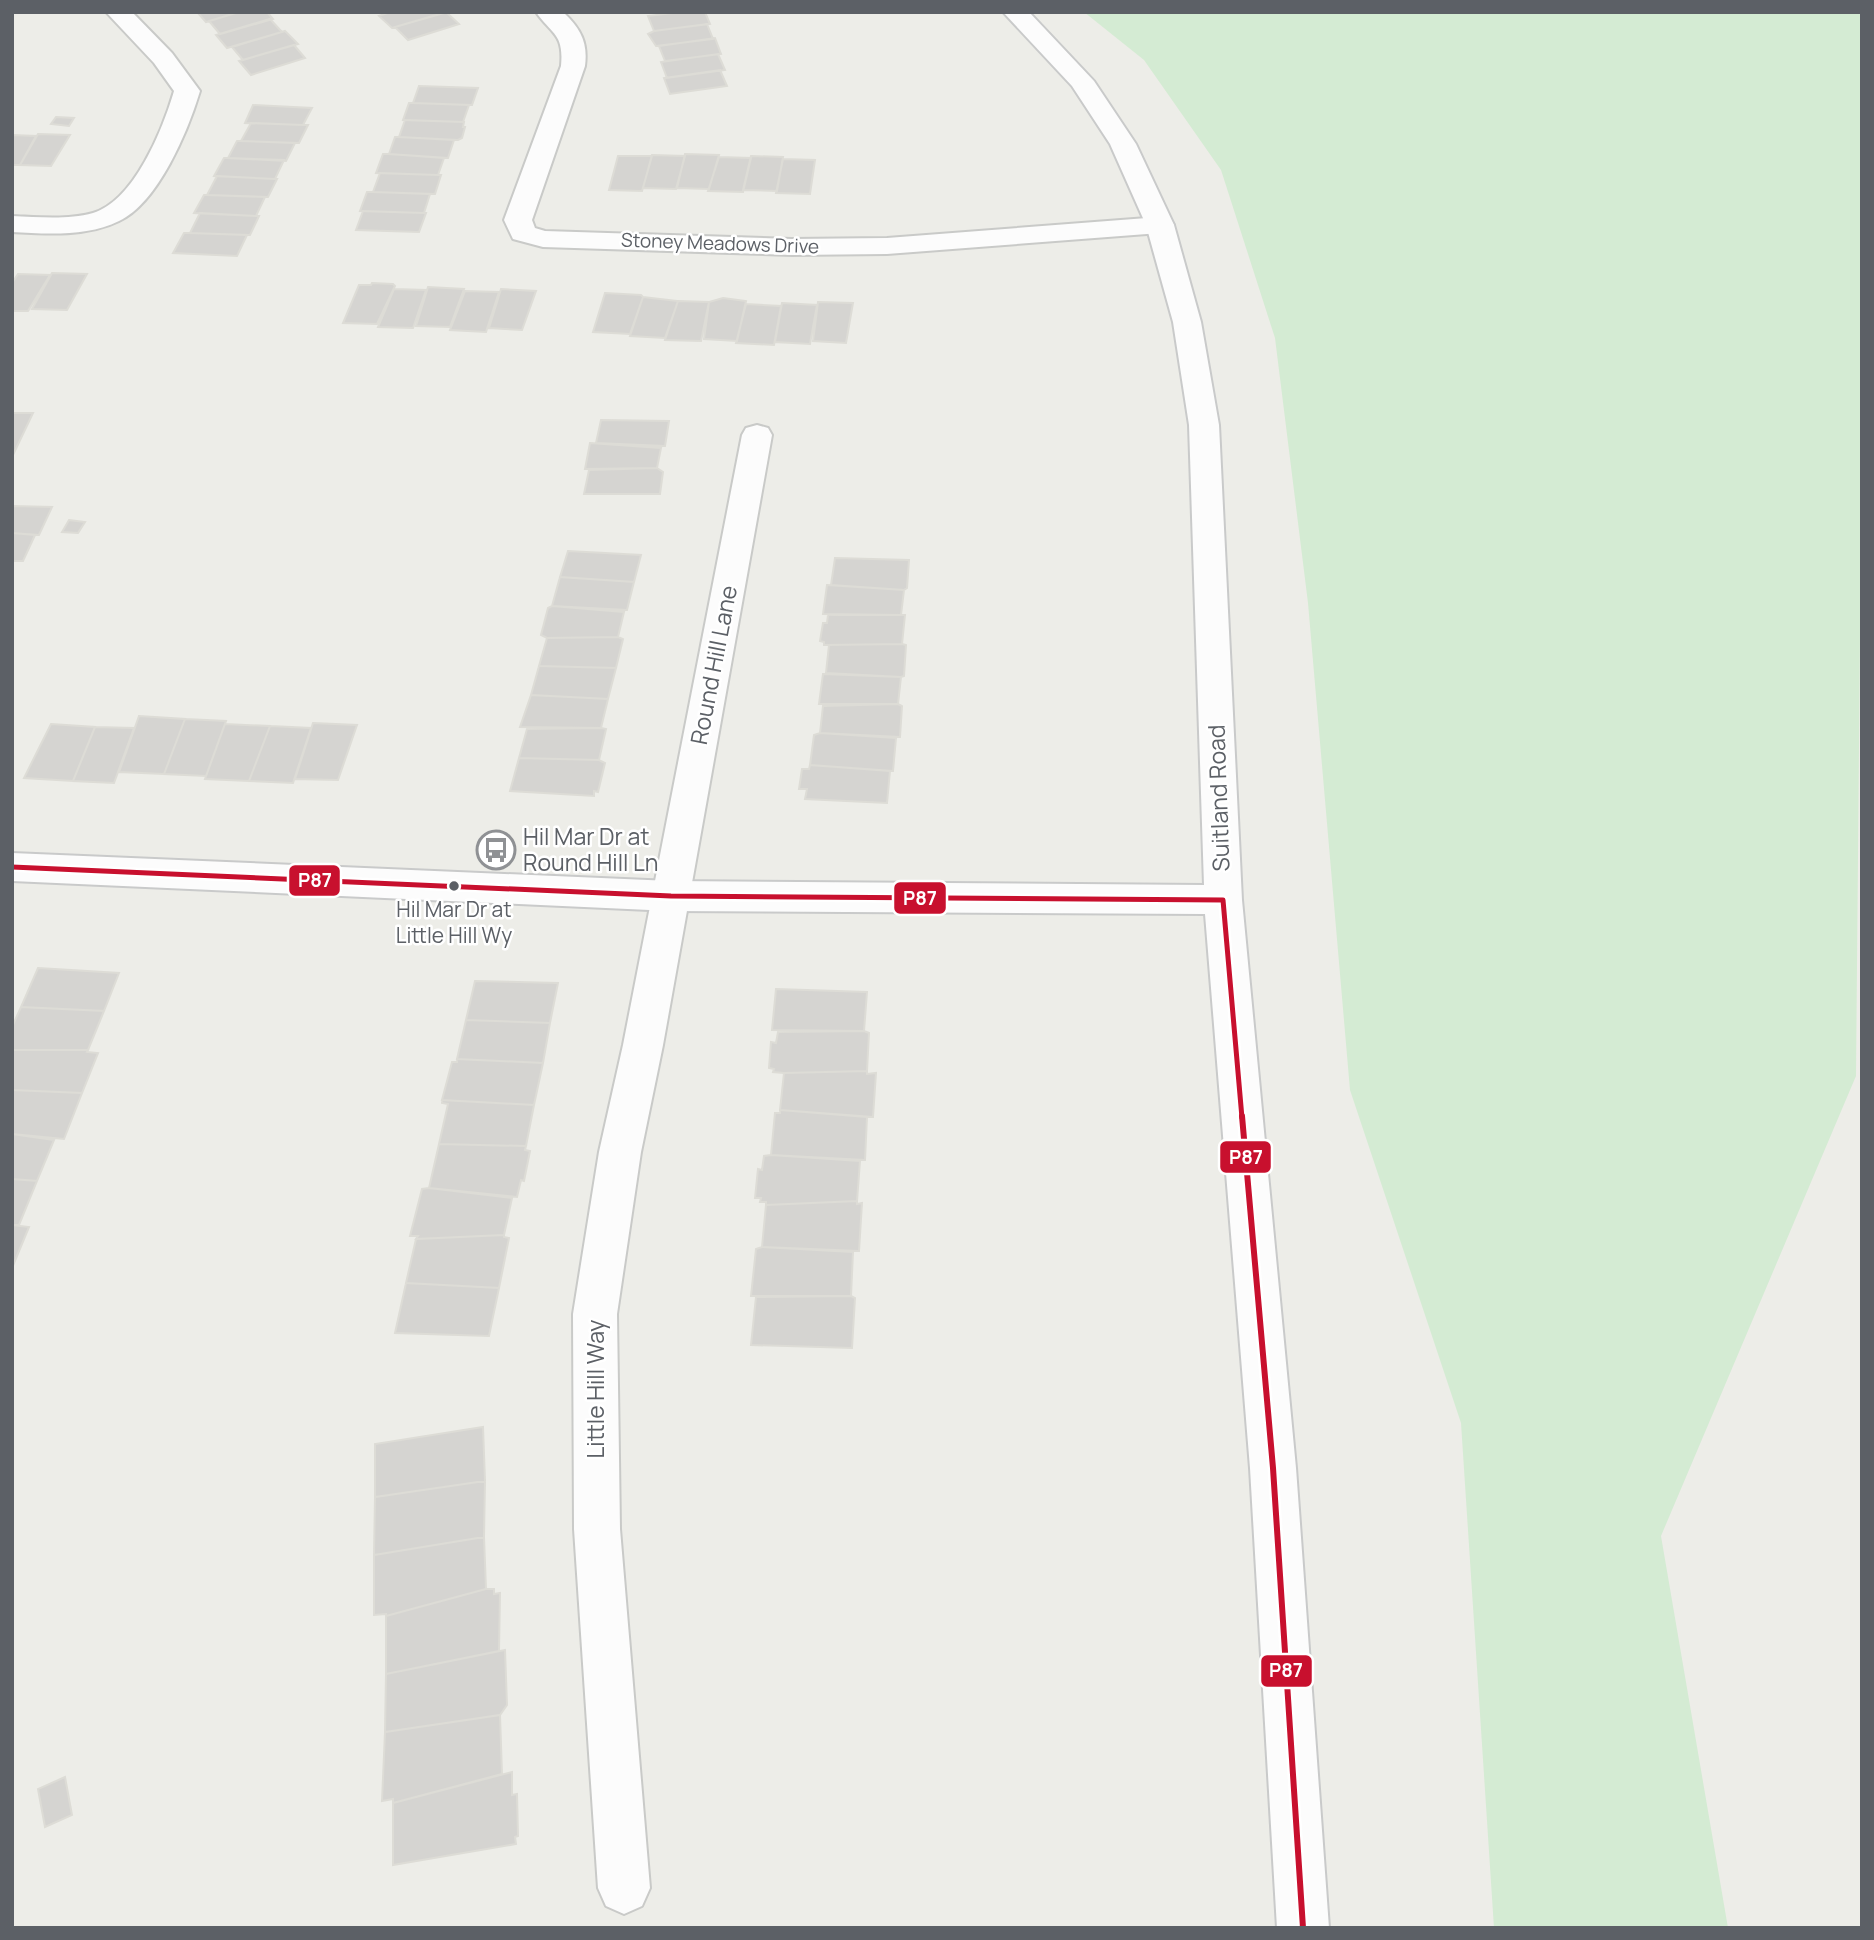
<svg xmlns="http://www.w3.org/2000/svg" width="1874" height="1940" viewBox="0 0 1874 1940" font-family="Manrope,sans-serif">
<rect width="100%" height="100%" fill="#edede8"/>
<path fill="#d4ebd3" d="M1084,12H1862V419L1856,1076L1661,1536L1728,1928H1494L1461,1423L1350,1090L1308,603L1275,338L1221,170L1144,60Z"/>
<path fill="#d5d4d1" stroke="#dddcd6" stroke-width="2" d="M197,12H239L206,22Z
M239,12H267L273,19L220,34L209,21Z
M390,12H443L444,13L392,28L379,16Z
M446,12L459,24L408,40L395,27Z
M680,12H705L710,24L654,31L648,16Z
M270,19L282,32L227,48L216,35Z
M707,24L713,39L656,46L648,34L654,31Z
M285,31L298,44L243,60L232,47Z
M715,38L721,54L665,61L659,46Z
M294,45L305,58L251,75L239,61Z
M718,54L725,70L667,78L661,62Z
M720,70L727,86L670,94L664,78Z
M419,86L478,88L472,105L413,103Z
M409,103H413L469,105L463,122L403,120Z
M253,105L312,108L303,125L245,123Z
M56,117L74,118L69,126L51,124Z
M405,120L464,122L463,127H465L462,138L458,140L399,137Z
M251,123L303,125H308L299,143L241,141Z
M38,134L70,135L51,166L20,165Z
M12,135L36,136L20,165H12Z
M395,137H399L454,140L448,158L389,154Z
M237,141H241L295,143L286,161L228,158Z
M383,154H389L444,158L438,175L376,173Z
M685,154L719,155L709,189L677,188Z
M652,155L685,156L676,189L643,188Z
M618,156H652L642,191L609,190Z
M751,156L783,157L777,191L743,190Z
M719,157L751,158L743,192L708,191Z
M224,158H228L284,160L275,179L214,176Z
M783,159L815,160L810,194L776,193Z
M380,173L438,175H441L435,194L373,192Z
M217,176L275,179H277L268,197L207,195Z
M367,192H373L430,194L424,213L360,211Z
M204,195H207L265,197L256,216L194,213Z
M363,211L424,213H426L419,232L356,230Z
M200,213L256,216H259L250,235L190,233Z
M184,233H190L247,235L237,256L173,253Z
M52,273L87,274L67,310L32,309Z
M18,274L50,275L28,311H12V283Z
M372,283L393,284L395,286L377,324L343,323L359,285H371Z
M428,287L464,289L450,327L416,326Z
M394,289L426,290L413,328L378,327Z
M501,289L536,291L522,330L489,328Z
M465,291L499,292L486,332L450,330Z
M605,293L641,295L643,297L630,334L593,332Z
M643,297L678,301L665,338L630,336Z
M723,298L746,301L737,341L704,339L709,302Z
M678,301L709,302L701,341L665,340Z
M818,302L853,303L846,343L813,341Z
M782,303L817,305L810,344L775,342Z
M746,304L781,306L774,345L736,343Z
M12,413H33L13,455H12Z
M601,420L669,421L665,446L596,443Z
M590,443L661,448L657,468L585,469Z
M657,468L663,472L660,494H584L589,470Z
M12,506L52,507L39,535L12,533Z
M69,520L85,522L78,533L62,532Z
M12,533L35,535L23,561H12Z
M568,551L641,555L634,582L560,577Z
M835,558L909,560L907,588L904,590L831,585Z
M560,577L634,582L627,610L552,606Z
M827,585L904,590L901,615L823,614Z
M552,606L624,612L618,637L547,638L541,635L548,608Z
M828,615H905L902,644L824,645V642L820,641L823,623H827Z
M618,637L623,639L616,668L539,666L547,638Z
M902,644L906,645L904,676L901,677L826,673L829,645Z
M539,666L616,668L608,699L531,695Z
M823,674L901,677L898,704H819Z
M531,695L608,699L601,728L520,727Z
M898,704L902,706L900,737L820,733L823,706Z
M139,716L185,719L164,774L119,772Z
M185,719L226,721L206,776L164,774Z
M313,723L357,725L338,780L295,779Z
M51,724L95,727L73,781L24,778Z
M225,724L270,726L249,781L205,779Z
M270,726L311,728L293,783L249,781Z
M95,727L134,728L114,783L73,781Z
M601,728L606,729L599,760L519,758L527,729Z
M820,733L896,738L893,771L810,765L814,735Z
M519,758L599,760L605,763L598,792L594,791V796L510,791Z
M810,765L890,771L887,803L805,799L807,789H799L802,769H809Z
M38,968L119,973L104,1011L21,1007Z
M475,981L558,983L550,1023L466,1020Z
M776,989L867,992L864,1031L772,1030Z
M21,1007L104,1011L88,1050H13L12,1027Z
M466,1020L550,1023L543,1063L457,1059Z
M864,1031L869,1033L867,1071L784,1073L773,1072L774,1069L769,1068L771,1042L776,1043L778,1032Z
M13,1050H88L87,1052L98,1053L82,1093L12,1090Z
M457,1059L543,1063L534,1105L442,1100L452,1062H457Z
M867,1071V1074L876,1073L873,1117L780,1110L784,1073Z
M12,1090L82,1093L64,1139L12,1134Z
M442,1100L534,1105L526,1146L439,1144L448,1104L442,1103Z
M780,1110L867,1117L865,1160L771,1155L775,1113H780Z
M12,1134L54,1140L37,1181L12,1179Z
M439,1144L526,1146L525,1150L530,1151L524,1181L521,1180L517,1197L429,1188Z
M771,1155L860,1161L857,1201L766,1205V1202H760L761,1198H755L758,1169L762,1170L764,1156Z
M12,1179L37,1181L19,1225H12Z
M429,1188L512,1198L504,1235L416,1239L418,1236H410L422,1189Z
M857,1201V1204L862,1203L859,1251L762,1247L766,1205Z
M12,1225L29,1227L12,1268Z
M504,1235V1237L509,1238L499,1288L406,1283L416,1239Z
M762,1247L853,1252L851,1296H751L756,1249Z
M406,1283L499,1288L489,1336L395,1333Z
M851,1296L855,1298L852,1348L751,1345L756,1297Z
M483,1427L485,1481L375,1497V1444Z
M485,1481L484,1537L374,1555L375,1497Z
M484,1537L486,1589L386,1616V1614L374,1615V1555Z
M486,1589H494V1594L500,1593L499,1651L386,1674V1616Z
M505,1650L507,1705L500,1715L385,1732L386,1674Z
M500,1715L502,1774L393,1803V1799L382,1801L385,1732Z
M512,1772V1795L517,1794L518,1836L515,1837L516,1844L393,1865V1803Z
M65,1777L72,1815L45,1827L38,1789Z"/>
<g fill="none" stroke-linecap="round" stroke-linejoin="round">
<defs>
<path id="street" d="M106,12H132L172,53L200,91C188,131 158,203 119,221C87,237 46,234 12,232V216C38,217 68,220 93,213C134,201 163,129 174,91L154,63Z
M536,12L564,13C581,29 588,43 585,66L532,220L535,228L545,231L792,239L887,238L1160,217L1170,219L1174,225L1170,231L1160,233L887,254L792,255L543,247L513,239L504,220L561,66C564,33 552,35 536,12Z
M757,425L768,428L772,435L663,1045L641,1152L617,1314L620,1529L650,1888L642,1906L624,1914L606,1906L598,1888L574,1529L573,1314L599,1152L623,1045L742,435L746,428Z"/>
<path id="secondary" d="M1003,12H1029L1094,81L1136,144L1174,225L1201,322L1219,425L1242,900L1296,1468L1329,1928H1277L1250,1468L1205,914L671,911L12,881V853L671,881L1204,885L1189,425L1173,322L1146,225L1110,144L1072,86Z"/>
</defs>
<use href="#street" stroke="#c9cac8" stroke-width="4"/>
<use href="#secondary" stroke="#c9caca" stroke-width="4"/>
<use href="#street" fill="#fcfcfc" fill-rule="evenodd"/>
<use href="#secondary" fill="#fcfcfc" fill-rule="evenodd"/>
<defs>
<path id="bus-1-far1" d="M12,867L671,896L1223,900
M1223,900L1242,1118"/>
<path id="bus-1" d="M1242,1116L1273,1468L1303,1928"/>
</defs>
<use href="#bus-1-far1" stroke="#fff" stroke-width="10"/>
<use href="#bus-1" stroke="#fff" stroke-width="11"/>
<use href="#bus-1-far1" stroke="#c8102e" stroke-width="5"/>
<use href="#bus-1" stroke="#c8102e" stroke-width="6"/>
</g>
<defs>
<symbol id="bus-ring" viewBox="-11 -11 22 22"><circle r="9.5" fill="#fff" stroke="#8f9194" stroke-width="1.5"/><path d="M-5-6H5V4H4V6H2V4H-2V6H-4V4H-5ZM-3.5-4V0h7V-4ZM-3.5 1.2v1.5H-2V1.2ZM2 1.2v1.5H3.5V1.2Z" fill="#8f9194"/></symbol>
</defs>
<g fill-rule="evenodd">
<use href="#bus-ring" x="474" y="828" width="44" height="44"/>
</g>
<circle fill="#5c6066" stroke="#fff" stroke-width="2.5" cx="454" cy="886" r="6"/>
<g text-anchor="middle" stroke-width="5" stroke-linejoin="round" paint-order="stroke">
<g font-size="19" fill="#5c6066" stroke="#fff">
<text transform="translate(720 243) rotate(2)" y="7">Stoney Meadows Drive</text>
</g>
<g font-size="21" fill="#5c6066" stroke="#fff">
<text x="454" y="917">Hil Mar Dr at<tspan x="454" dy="26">Little Hill Wy</tspan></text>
</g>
<g font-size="23" fill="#5c6066" stroke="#fff">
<text transform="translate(714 665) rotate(-79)" y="8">Round Hill Lane</text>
<text transform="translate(1219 798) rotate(-92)" y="8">Suitland Road</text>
<text transform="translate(596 1389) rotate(-90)" y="8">Little Hill Way</text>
</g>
<g font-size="23" fill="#5c6066" stroke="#fff" text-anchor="start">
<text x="523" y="845">Hil Mar Dr at<tspan x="523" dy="26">Round Hill Ln</tspan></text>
</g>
</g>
<g stroke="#fff" stroke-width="2.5">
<rect x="288" y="864" width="53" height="33" rx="7" fill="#c8102e"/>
<rect x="893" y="881" width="54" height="34" rx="7" fill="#c8102e"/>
<rect x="1219" y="1140" width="53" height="34" rx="7" fill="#c8102e"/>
<rect x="1260" y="1654" width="53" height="34" rx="7" fill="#c8102e"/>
</g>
<g font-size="19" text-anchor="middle" font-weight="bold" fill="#fff">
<text x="315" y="887">P87</text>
<text x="920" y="905">P87</text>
<text x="1246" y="1164">P87</text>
<text x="1286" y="1677">P87</text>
</g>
<rect width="1874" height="1940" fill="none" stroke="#5c6066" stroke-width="28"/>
</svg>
